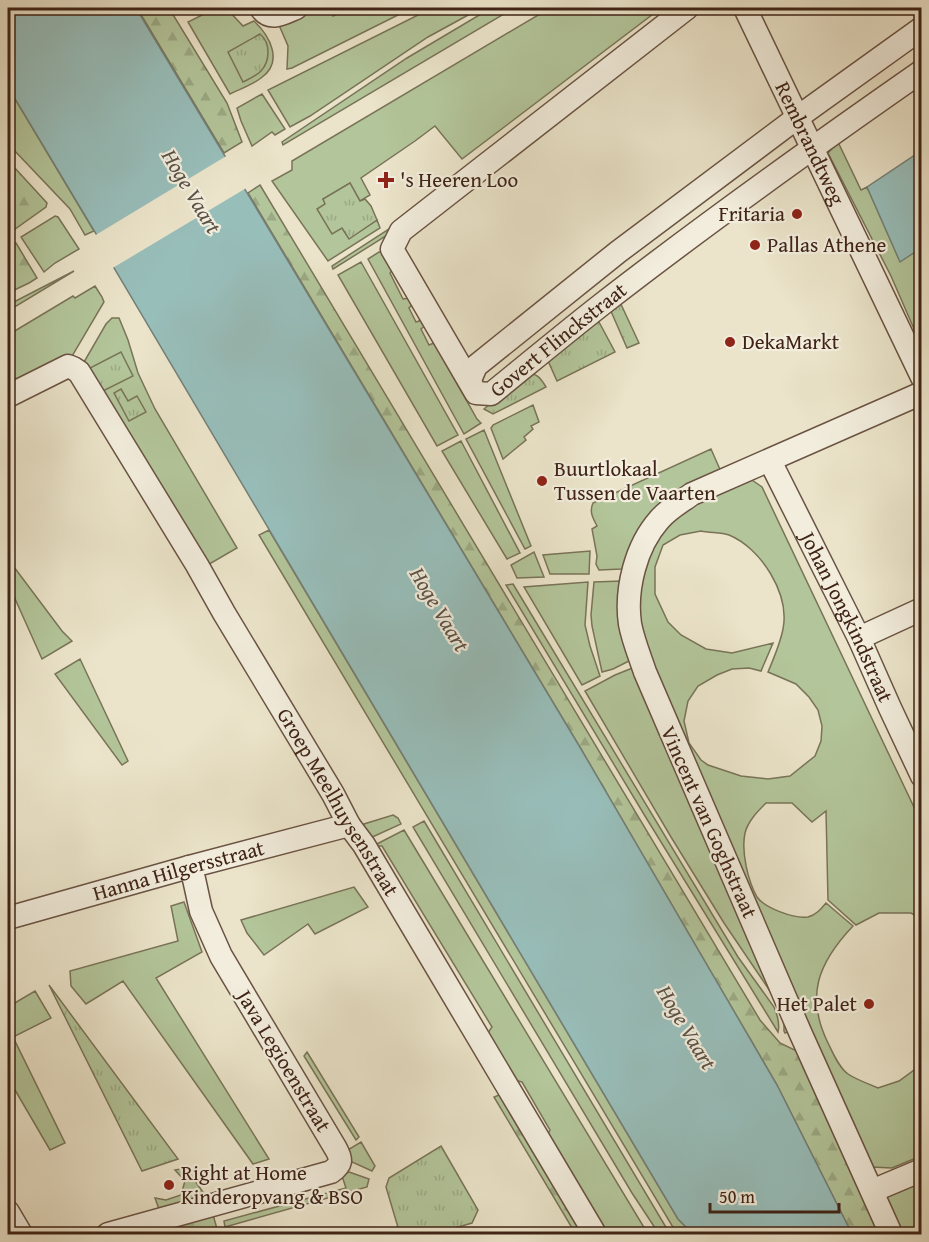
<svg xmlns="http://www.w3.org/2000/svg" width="929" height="1242" viewBox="0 0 929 1242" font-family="'Gentium Book Plus',serif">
<defs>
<pattern id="forest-firs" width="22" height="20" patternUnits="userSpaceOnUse" patternTransform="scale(1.5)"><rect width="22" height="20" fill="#b3c59a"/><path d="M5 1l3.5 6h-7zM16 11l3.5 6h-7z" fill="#9ba984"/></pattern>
<pattern id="park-tufts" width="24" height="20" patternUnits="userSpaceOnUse" patternTransform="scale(1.5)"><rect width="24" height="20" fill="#b3c59a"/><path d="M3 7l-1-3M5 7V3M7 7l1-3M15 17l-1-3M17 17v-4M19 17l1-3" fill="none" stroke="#9ba984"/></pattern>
</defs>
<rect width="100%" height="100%" fill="#ebe4ca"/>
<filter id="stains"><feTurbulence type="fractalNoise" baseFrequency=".00333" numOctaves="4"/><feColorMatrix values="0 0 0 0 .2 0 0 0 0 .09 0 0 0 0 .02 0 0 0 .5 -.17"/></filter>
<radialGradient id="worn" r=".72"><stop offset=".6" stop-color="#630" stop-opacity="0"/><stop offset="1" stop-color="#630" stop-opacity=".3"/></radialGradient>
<path fill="#b3c59a" stroke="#797458" stroke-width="1.5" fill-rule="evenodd" d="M216,8H226L243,26L254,21C270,36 284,62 261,78C252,85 240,89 230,94L188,22Z
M317,8H329L333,16L353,8H412L292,68L287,69L288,46L279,25L281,21Z
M432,8H481L428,37L310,116L290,127L268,90Z
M491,8H514L283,145L282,142L407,58Z
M550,8H661L462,159L435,126L415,141L361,178L370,195L360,201L350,183L323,199L326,204L318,209L342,228L349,238L377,220L380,228L328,261L272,181L292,170V161Z
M8,87L94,231L85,235L70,209L13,149L8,141Z
M262,94L285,129L275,135L272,132L252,146L241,121L237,108Z
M838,142L861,190L867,187L900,261L921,248V345L891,276L828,153Z
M55,216L58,217L79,249L55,263L44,272L21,237Z
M395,225L397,229L333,269L332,266Z
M379,252H384L394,268L390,273L403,299L409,298L413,304L409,308L416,322L422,320L426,325L421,329L429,345L434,343L477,419L481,423L464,434L368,259Z
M361,262L458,435L437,446L338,275Z
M74,271L8,311V305Z
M95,286L102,297L104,302L71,358L29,373L8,383V335L73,296L75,298Z
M112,318H119L128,340L138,373L155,409L237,548L206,566L84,362L106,324Z
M533,405L539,422L531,426L533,429L524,437L526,440L503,459L491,428L493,425Z
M484,430L531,546L525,549L466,439Z
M461,441L520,553L507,559L442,451Z
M711,449L722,474L628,565L622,569L599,570L596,564L597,556L592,529L597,526C593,518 589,512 593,503Z
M749,478L762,487L921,822V919L911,913H879L856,925L828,900L826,811L812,822L792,803H766C758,811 748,821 745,833C741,852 748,881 757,897C765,908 794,919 808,917C816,915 821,909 826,903L853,926C818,963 805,996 828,1043C833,1053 839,1068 848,1074C857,1080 869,1084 878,1088L899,1081L921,1065V1076L918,1085L922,1093L921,1156L892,1168L872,1167L663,697L639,628L641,565L674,513ZM701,531C710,533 721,532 729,535C761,548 790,594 783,629C780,644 774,658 768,672L796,684L809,697L818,710L822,726L821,741L815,756L790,776L768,779L741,776L708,765L701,760L689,743L684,721L688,701L698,686L717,675L732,669L749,668L761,671L773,643L732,653L706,649L681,635L668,622L655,594V567L663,545L680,535Z
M269,530L678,1219L693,1234H677L259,535Z
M590,551L589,574H550L543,555Z
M534,552L544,577L517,578L511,565Z
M8,559L62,631L72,641L42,659L8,583Z
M622,581L633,659L613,669L602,672L592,626L591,615L594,582Z
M588,582L585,625L590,646L600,676L582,685L524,587Z
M513,584L738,957L774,1007C777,1014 780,1024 778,1032L645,816L506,585Z
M80,659L128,761L122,765L55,674Z
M635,667L793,1030L785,1033L784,1031V1020L774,997L724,923L671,837L585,691L615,675Z
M393,815L398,818L401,824L368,839L361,829L364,824Z
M424,821L670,1234H659L632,1193L413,827Z
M404,830L648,1234H604L545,1139L550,1130L522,1082L514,1080L485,1037L492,1027L382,846H373Z
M354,887L368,907L315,934L308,924L264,955L247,933L241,920Z
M184,902L202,952L156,978L269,1159L253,1164L123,981L86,1004L71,986L70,971L178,941L171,906Z
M35,991L51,1018L13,1037L65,1143L50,1150L8,1078V1007Z
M307,1052L359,1137L356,1140L304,1056Z
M361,1142L375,1166L372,1171L352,1162L346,1151Z
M186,1168L205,1195L159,1209L155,1198L166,1200L181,1195L185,1181L175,1170Z
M349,1172L369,1179L367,1187L225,1227L224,1221L346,1188L342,1176L343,1174Z
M921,1177V1234H898L881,1201L887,1193Z"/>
<path fill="url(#forest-firs)" stroke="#797458" stroke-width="1.5" d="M137,8H169L227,103L242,142L224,153Z
M13,166L47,203L46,207L8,234V167Z
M260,185L760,1020L780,1043L803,1054L887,1234H852L777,1085L581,749L248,193Z
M16,243L37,278L29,283L8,293V245Z
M499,1095L578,1227L575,1233L494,1097Z
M212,1211L217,1229L197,1234H161L158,1226Z"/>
<path fill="url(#park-tufts)" stroke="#797458" stroke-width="1.5" d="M260,34C271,43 270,61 261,71C256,76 249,79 243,82L228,52Z
M350,183L360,201L365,199L371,206L377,220L349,239L342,228L332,234L317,209L325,204L323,199Z
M619,300L639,343L627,348L610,309Z
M599,322L615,352L557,381L549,363V355L589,323Z
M121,352L133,376L103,391L90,368Z
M525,374C537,373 540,377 546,387L493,414L484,409Z
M121,389L128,401L137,396L146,412L129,421L114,393Z
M49,985L178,1159L142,1171Z
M441,1146L478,1210L472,1223L434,1234H400L386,1187L389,1178Z"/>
<path fill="#98beba" stroke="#748078" stroke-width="1.5" d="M8,8H136L581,749L777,1085L852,1234H693L678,1219L114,268L98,237L8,87Z
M921,151V248L900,262L867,187Z"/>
<path fill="#ebe4ca" d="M228,155L248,187L111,269L94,236Z"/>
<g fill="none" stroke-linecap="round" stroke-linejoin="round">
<defs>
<g id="minor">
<path d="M261,8C270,22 284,13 296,8"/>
<path id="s1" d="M687,8L401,231L392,249L476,393L491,394C528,364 564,334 601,305C705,224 813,147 922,71"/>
<path id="s2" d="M745,8L922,377"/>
<path d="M470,380L476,366L618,252L798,117L922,28"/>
<path id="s3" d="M8,396L68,366L73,368L79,372L197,565L224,613L333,794L349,825L364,845L595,1234"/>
<path id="s4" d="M770,461L859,638L890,708L922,776"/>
<path d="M859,638L922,609"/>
<path id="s5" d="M8,918L189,867L349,825"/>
<path d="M872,1191L922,1170"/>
<path d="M8,1212L21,1234"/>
<path d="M108,1234L331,1172C342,1164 342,1160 336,1149L221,956L201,911L194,879L189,867"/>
<path d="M891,1234L800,1032L645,672C640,657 633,640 630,624C625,589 636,546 659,520C668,509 681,502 692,494L922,393"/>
</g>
</defs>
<use href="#minor" stroke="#6a5343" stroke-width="25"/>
<use href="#minor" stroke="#f2eddd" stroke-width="22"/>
</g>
<g fill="#8f2418" stroke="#f2eddd" stroke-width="2">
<path d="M383 171h6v6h6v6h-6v6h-6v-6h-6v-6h6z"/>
<circle cx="797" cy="214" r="6"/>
<circle cx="755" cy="245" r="6"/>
<circle cx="730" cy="342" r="6"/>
<circle cx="542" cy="481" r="6"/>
<circle cx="869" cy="1004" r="6"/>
<circle cx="169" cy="1185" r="6"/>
</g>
<g text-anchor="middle" stroke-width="4.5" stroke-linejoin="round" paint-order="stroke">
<g font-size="21" fill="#3f2316" stroke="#f2eddd">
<text dy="7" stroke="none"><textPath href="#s2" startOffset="150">Rembrandtweg</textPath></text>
<text dy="7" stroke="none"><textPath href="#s1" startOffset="651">Govert Flinckstraat</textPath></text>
<text dy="7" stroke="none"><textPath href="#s4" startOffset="174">Johan Jongkindstraat</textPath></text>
<text dy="7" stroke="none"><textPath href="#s3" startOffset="582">Groep Meelhuysenstraat</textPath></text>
<text transform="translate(709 822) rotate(66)" y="7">Vincent van Goghstraat</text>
<text dy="7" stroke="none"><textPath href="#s5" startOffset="177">Hanna Hilgersstraat</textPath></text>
<text transform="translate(284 1061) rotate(59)" y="7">Java Legioenstraat</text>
</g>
<g font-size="21" fill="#3f2316" stroke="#f2eddd" text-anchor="start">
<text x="400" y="187">'s Heeren Loo</text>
<text x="785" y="221" text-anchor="end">Fritaria</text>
<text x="767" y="252">Pallas Athene</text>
<text x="742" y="349">DekaMarkt</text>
<text x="554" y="476">Buurtlokaal<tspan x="554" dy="24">Tussen de Vaarten</tspan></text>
<text x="857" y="1011" text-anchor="end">Het Palet</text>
<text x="181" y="1180">Right at Home<tspan x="181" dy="24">Kinderopvang &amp; BSO</tspan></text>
</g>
<g font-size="22" font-style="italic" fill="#5a5247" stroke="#f2eddd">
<text transform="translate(192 191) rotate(59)" y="8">Hoge Vaart</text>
<text transform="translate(440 609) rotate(59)" y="8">Hoge Vaart</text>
<text transform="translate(687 1027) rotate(59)" y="8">Hoge Vaart</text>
</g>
</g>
<rect width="929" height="1242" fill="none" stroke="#ebe4ca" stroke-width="30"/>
<rect x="9" y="9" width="911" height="1224" fill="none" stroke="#3f2316" stroke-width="3"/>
<rect x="15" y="15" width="899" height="1212" fill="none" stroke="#3f2316" stroke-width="1.5"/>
<path d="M710 1203v9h129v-9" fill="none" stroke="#3f2316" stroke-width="3"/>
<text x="719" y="1203" font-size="18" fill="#3f2316" stroke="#f2eddd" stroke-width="4.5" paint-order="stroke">50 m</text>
<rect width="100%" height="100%" filter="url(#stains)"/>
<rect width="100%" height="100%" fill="url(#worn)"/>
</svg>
